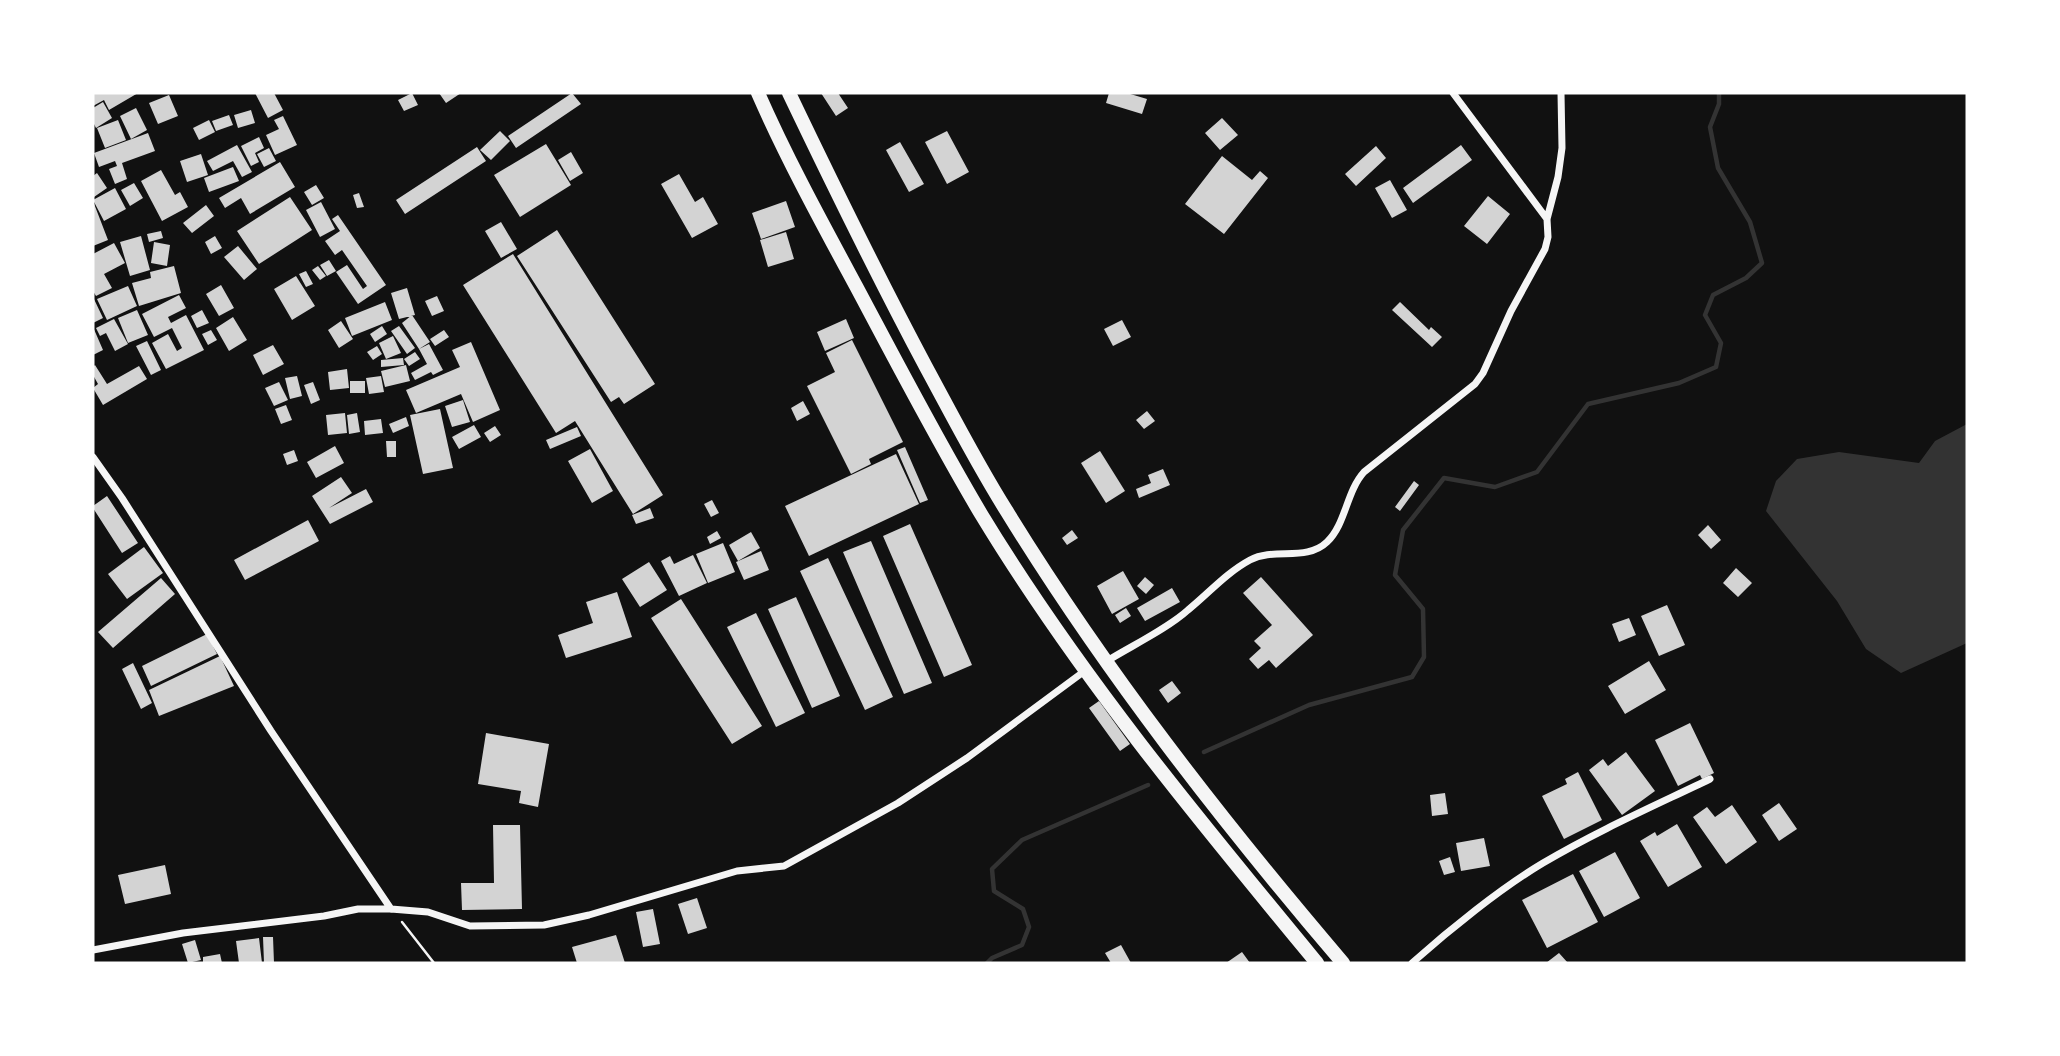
<svg xmlns="http://www.w3.org/2000/svg" width="2060" height="1056" viewBox="0 0 2060 1056" font-family="Overpass,sans-serif">
<rect width="100%" height="100%" fill="#111"/>
<path fill="#333" d="M1967,424V643L1901,673L1866,649L1837,601L1766,511L1776,481L1797,459L1839,452L1919,463L1935,441Z"/>
<g fill="none" stroke-linecap="round" stroke-linejoin="round">
<path stroke="#333" stroke-width="4.5" d="M1204,752L1309,705L1412,677L1424,657L1423,609L1395,575L1403,530L1444,478L1495,487L1537,472L1588,404L1679,383L1716,367L1721,343L1705,315L1713,295L1746,278L1762,263L1750,222L1718,168L1710,127L1719,104V93
M987,963L992,958L1022,945L1029,927L1023,909L994,891L992,869L1022,840L1148,785"/>
</g>
<path fill="#d3d3d3" d="M93,93H138L109,110L104,100L93,106Z
M255,93H274L283,110L268,118Z
M412,93L418,105L404,111L398,100Z
M439,93H461L446,103Z
M572,93L581,104L516,148L508,136Z
M821,93H838L848,108L836,116Z
M1109,93H1127L1147,99L1142,114L1106,103Z
M169,95L178,116L158,124L149,103Z
M103,102L112,118L96,128L93,122V108Z
M136,108L147,130L131,139L120,116Z
M251,110L255,123L238,128L234,115Z
M229,115L233,125L216,131L212,121Z
M283,116L297,145L275,155L266,135L279,129L274,120Z
M1222,118L1238,135L1220,150L1205,133Z
M118,120L126,140L105,148L97,128Z
M209,120L215,132L199,140L193,128Z
M500,131L510,141L491,160L480,150Z
M947,131L969,172L947,184L925,142Z
M148,133L155,151L122,163L127,179L115,184L109,169L117,166L115,161L99,167L94,153Z
M259,137L264,148L255,153L259,162L251,166L241,146Z
M900,142L924,184L909,192L886,150Z
M546,144L571,185L520,217L494,175Z
M237,145L252,172L242,177L233,161L213,171L207,161Z
M1461,145L1472,160L1413,203L1403,188Z
M1376,146L1386,158L1356,186L1345,174Z
M477,147L486,161L405,214L396,200Z
M269,148L276,161L264,167L257,154Z
M571,152L583,173L570,181L558,160Z
M201,154L208,175L187,182L180,161Z
M1222,156L1252,180L1260,171L1268,178L1224,234L1185,204Z
M280,162L295,187L250,214L241,198L225,208L219,198Z
M233,167L239,181L209,192L204,178Z
M161,170L175,195L180,192L188,207L162,221L141,181Z
M97,173L107,188L94,197L93,176Z
M679,174L695,202L703,197L718,224L692,238L661,184Z
M1390,180L1407,210L1392,218L1375,188Z
M134,183L143,198L130,206L121,190Z
M316,185L324,198L312,205L304,192Z
M115,188L126,209L104,221L93,200Z
M359,193L364,207L357,208L353,195Z
M1488,196L1510,214L1487,244L1464,226Z
M290,197L312,230L259,264L237,231Z
M93,201L108,240L93,246Z
M786,201L795,227L761,239L752,213Z
M321,202L335,229L320,237L306,210Z
M206,205L214,216L192,233L183,223Z
M338,215L386,285L358,304L336,272L347,265L363,289L367,286L342,250L335,255L325,241L340,231L332,219Z
M501,222L517,249L501,258L485,231Z
M557,230L655,384L624,404L619,397L611,402L517,256Z
M161,231L163,238L149,242L147,234Z
M786,232L794,259L768,267L760,240Z
M141,236L150,270L130,276L120,242Z
M215,236L222,248L211,254L205,242Z
M154,242L170,245L167,266L151,263Z
M114,243L125,263L104,274L112,288L96,296L93,291V254Z
M238,246L257,269L244,280L224,257Z
M513,254L663,495L633,514L575,421L556,433L463,285Z
M329,260L336,271L327,276L320,265Z
M174,266L181,293L139,306L132,283L151,278L150,272Z
M318,266L326,276L320,280L312,270Z
M306,271L313,284L306,287L299,274Z
M296,276L315,306L292,320L274,289Z
M221,285L234,308L219,316L206,294Z
M128,286L137,306L107,320L97,299Z
M407,288L415,315L399,319L391,293Z
M179,295L186,308L168,317L171,323L186,315L204,350L166,369L152,343L168,334L177,351L182,348L172,328L154,337L142,314Z
M437,296L444,311L432,316L425,301Z
M93,297L103,318L93,323Z
M385,302L392,320L352,336L345,318Z
M1400,302L1429,330L1431,327L1442,337L1432,347L1392,310Z
M137,310L148,335L128,343L118,318Z
M202,310L209,323L197,328L191,316Z
M412,315L430,342L419,349L402,323Z
M233,317L247,340L229,351L216,328Z
M114,319L128,344L115,351L106,333L100,336L96,328Z
M846,319L854,338L825,351L817,332Z
M1122,320L1131,337L1113,346L1104,329Z
M341,321L353,339L339,348L328,330Z
M382,326L387,334L375,342L370,334Z
M399,326L415,348L407,354L391,331Z
M93,327L103,350L93,355Z
M211,330L217,340L208,345L202,334Z
M444,330L449,337L435,346L430,339Z
M393,336L401,353L386,359L379,343Z
M852,340L903,442L869,459L871,464L851,474L807,386L835,372L826,353Z
M147,341L161,370L151,375L136,346Z
M471,342L500,410L473,422L461,394L416,413L406,390L460,367L452,350Z
M429,344L443,370L433,375L431,372L415,380L411,373L427,364L419,349Z
M273,345L284,364L263,375L253,355Z
M377,346L382,354L373,360L367,352Z
M415,352L420,359L409,366L404,359Z
M403,358L404,365L381,367V360Z
M95,365L107,384L139,366L147,379L103,405L93,388L98,384L93,375V367Z
M406,365L410,381L385,387L381,371Z
M347,369L349,388L330,390L328,372Z
M297,376L302,396L290,399L285,378Z
M381,376L384,392L369,394L366,378Z
M350,381H365V393H350Z
M279,382L288,400L274,406L265,388Z
M313,382L320,400L311,404L304,385Z
M463,400L470,422L452,427L445,406Z
M803,401L810,414L797,421L791,408Z
M286,405L292,420L281,424L275,409Z
M440,409L453,468L423,474L410,415Z
M1147,411L1155,421L1144,429L1136,420Z
M345,413L347,433L328,435L326,415Z
M357,413L360,432L349,434L347,415Z
M406,417L409,426L393,433L389,424Z
M381,419L383,433L365,435L364,421Z
M474,425L481,437L459,449L452,437Z
M495,426L501,435L490,442L484,433Z
M577,427L581,436L550,449L546,440Z
M386,441H396V457H387Z
M335,446L344,463L316,478L307,462Z
M905,447L928,500L920,503L897,450Z
M590,449L613,491L592,503L568,461Z
M294,450L298,461L287,465L283,454Z
M1100,451L1125,491L1106,503L1081,463Z
M896,454L919,504L809,556L785,506Z
M1163,469L1170,485L1139,498L1136,489L1151,483L1148,475Z
M341,477L352,493L329,508L366,489L373,502L330,524L312,496Z
M1414,481L1419,485L1400,511L1395,507Z
M107,496L138,543L122,553L93,508V506Z
M712,500L719,513L711,517L704,504Z
M650,508L654,518L636,524L632,515Z
M308,520L319,541L245,580L234,560Z
M910,524L972,665L944,677L883,536Z
M1708,525L1721,540L1711,549L1698,535Z
M1072,530L1078,538L1067,545L1062,538Z
M717,531L721,538L710,544L707,537Z
M751,532L760,548L738,561L729,545Z
M871,541L932,683L904,694L843,552Z
M723,543L735,572L708,583L696,554Z
M144,547L163,573L127,599L108,574Z
M761,551L769,570L744,580L736,562Z
M693,555L707,583L679,596L661,561L670,556L674,564Z
M828,558L893,697L865,710L800,571Z
M649,562L667,590L640,607L622,579Z
M1736,568L1752,583L1738,597L1723,583Z
M1123,571L1139,599L1112,614L1097,586Z
M1145,577L1154,585L1146,594L1137,586Z
M1261,577L1313,635L1276,668L1269,660L1258,669L1249,659L1261,648L1254,641L1272,625L1243,593Z
M161,578L175,594L113,648L98,632Z
M1172,588L1180,602L1145,621L1137,608Z
M617,592L632,637L566,658L558,635L593,623L586,602Z
M796,597L840,696L812,708L768,609Z
M681,599L762,726L732,744L651,618Z
M1667,605L1685,645L1659,656L1641,616Z
M1126,608L1131,616L1120,623L1115,615Z
M756,613L805,713L776,727L727,627Z
M1629,618L1636,635L1619,642L1612,624Z
M207,634L217,654L151,686L142,666Z
M220,656L234,686L159,716L149,690Z
M1649,661L1666,690L1625,714L1608,686Z
M133,663L152,703L141,709L122,669Z
M1172,681L1181,693L1168,703L1159,690Z
M1099,701L1130,744L1120,751L1089,708Z
M1690,723L1714,773L1702,779L1700,775L1678,786L1655,740Z
M486,733L549,744L538,807L519,803L521,791L478,784Z
M1626,752L1655,791L1622,815L1589,770L1603,759L1608,766Z
M1578,772L1602,820L1564,839L1542,796L1567,784L1565,779Z
M1445,793L1448,814L1432,816L1430,795Z
M1779,803L1797,829L1779,841L1762,815Z
M1732,805L1757,842L1726,864L1693,817L1707,807L1715,817Z
M1677,824L1702,867L1668,887L1640,841L1655,832L1657,836Z
M493,825H520L522,909L462,910L461,883H494Z
M1484,838L1490,866L1461,871L1456,843Z
M1615,852L1640,898L1604,917L1579,871Z
M1450,857L1455,872L1444,875L1439,861Z
M165,865L171,894L125,904L118,875Z
M1573,874L1598,922L1547,948L1522,900Z
M697,898L707,928L688,934L678,904Z
M653,909L660,944L643,947L636,912Z
M616,935L625,963H577L572,947Z
M263,937H273L274,963H264Z
M259,938L262,963H239L236,941Z
M195,940L201,960L188,963L182,944Z
M1121,945L1131,963H1111L1105,953Z
M1242,952L1250,963H1226Z
M1559,953L1568,963H1546Z
M220,954L222,963H203V957Z"/>
<g fill="none" stroke-linecap="round" stroke-linejoin="round">
<path stroke="#f5f5f5" stroke-width="2.5" d="M402,922L434,963"/>
<path stroke="#f5f5f5" stroke-width="7" d="M1453,93L1547,219
M93,457L122,498L271,731L391,909
M1107,661C1131,646 1167,629 1188,610C1209,593 1226,573 1250,560C1275,547 1306,562 1327,542C1346,524 1346,492 1364,472L1475,384L1483,373L1511,311L1545,249L1548,237L1547,219L1558,177L1562,148L1561,93
M93,950L183,933L324,916L358,909H391L428,912L470,926L544,925L589,915L737,871L784,866L898,803L967,758L1086,670
M1412,963C1449,930 1501,888 1543,863C1597,831 1654,806 1710,779"/>
<path stroke="#f5f5f5" stroke-width="14" d="M758,93C787,159 822,223 856,286C897,363 937,440 981,514C1078,674 1198,819 1317,963
M789,93C833,185 878,277 926,367C952,415 977,464 1006,510C1105,671 1221,820 1343,963"/>
</g>
<rect width="2060" height="1056" fill="none" stroke="#ffffff" stroke-width="189"/>
</svg>
